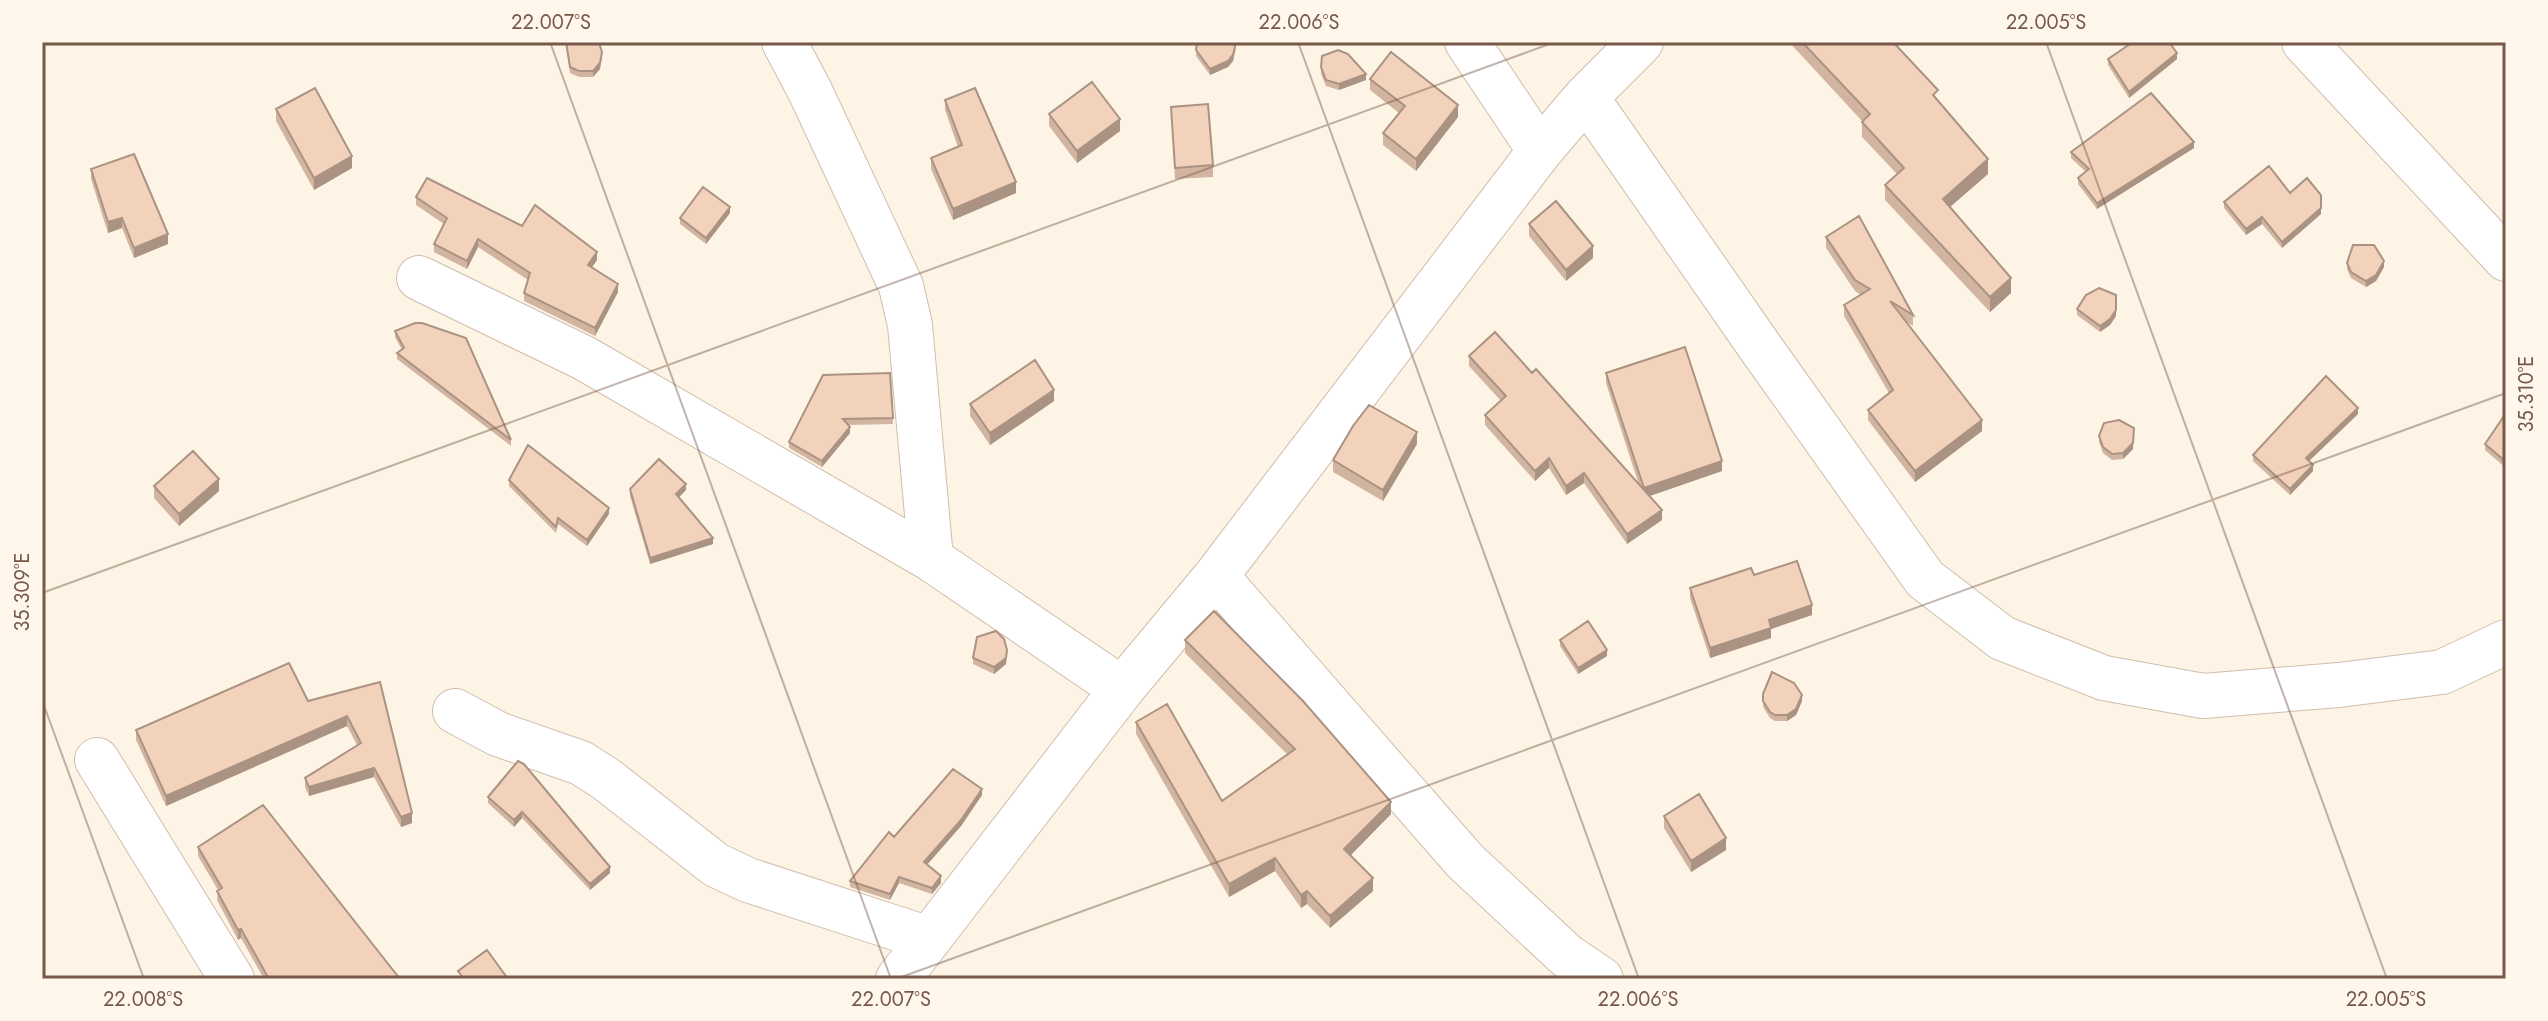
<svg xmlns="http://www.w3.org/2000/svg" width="2548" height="1021" viewBox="0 0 2548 1021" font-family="Jost,sans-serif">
<rect width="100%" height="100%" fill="#fdf4e5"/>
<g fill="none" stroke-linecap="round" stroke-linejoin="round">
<defs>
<path id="minor" d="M784,42L810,91L901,286L910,325L931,559
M1467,42L1540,151
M2304,42L2506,259
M1586,97L1760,347L1925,579L2002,638L2104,678L2203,696L2339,685L2442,672L2506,642
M419,278L584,358L931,559L1122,689
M1216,576L1465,861L1567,956L1601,979
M455,711L498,734L581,763L606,779L716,865L748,880L929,939
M97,760L232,979
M898,979L1122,689L1216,576L1540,151L1586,97L1641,42"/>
</defs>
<use href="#minor" stroke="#d1bdad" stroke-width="46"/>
<use href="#minor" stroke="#fff" stroke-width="44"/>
</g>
<path fill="#d1b5a1" d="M560,42H598L602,58L600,69L593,77H579L570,73L566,43Z
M1197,42L1236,48L1233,61L1228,67L1210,75L1196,56Z
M1789,42H1893L1938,100L1988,174L1950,207L2011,293L1990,312L1885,200V185L1897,174L1862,137V121Z
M2108,59H2177L2129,98L2108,65Z
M1321,67L1366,80L1339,90L1326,86L1321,74Z
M1370,79L1458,117L1416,171L1383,145V133L1399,113L1370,90Z
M945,100L1016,193L953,220L931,169V158L958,147L945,110Z
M1171,107L1213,165V177L1175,179Z
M276,109L352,168L314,190L276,121Z
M1049,114L1120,131L1077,163L1049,126Z
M2194,148L2097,209L2078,184V178L2086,172L2071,158V152Z
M91,169L168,244L134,258L122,228L108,233L91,179Z
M2290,193L2321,214L2282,248L2262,224L2246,235L2224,208V202Z
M416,197L522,226L597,260L592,267L618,292L595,336L524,301V293L528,280L478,247L467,269L434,252V244L444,224L416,205Z
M730,213L706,244L680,224V218Z
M1529,224L1593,258L1566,281L1529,236Z
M1826,237L1913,315V326L1905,321L1982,431L1915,482L1868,420V410L1889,393L1844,316V305L1861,295L1855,291L1826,248Z
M2347,263L2384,267L2376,281L2366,287L2351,278L2347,269Z
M2116,295V316L2110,325L2100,332L2077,315V309Z
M395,331L511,440V446L397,359V353L402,350L395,337Z
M1469,356L1532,373L1639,485L1606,383V373L1722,471L1649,496L1662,520L1627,544L1584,483L1566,495L1549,468L1535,481L1485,425V415L1501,401L1469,366Z
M890,373L893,424L848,425L850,433L822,467L789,448V442Z
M1054,401L990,445L970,416V404Z
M2506,413V468L2485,450V444Z
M2358,414L2309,461L2313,471L2290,495L2253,461V455Z
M2134,428L2133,449L2123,459L2112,460L2103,453L2099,442V436Z
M1417,444L1383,501L1333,472V460Z
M509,480L609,514L587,546L558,524L556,533L509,486Z
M154,486L219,491L179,526L154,498Z
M630,489L686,490L679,497L713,544L650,564L630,496Z
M1754,575L1812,615L1771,629V638L1710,658L1690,598V588Z
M1185,640L1391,814L1350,856L1373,891L1330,928L1307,904L1301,908L1275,871L1229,897L1136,734V722L1222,801L1288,755L1185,653Z
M1560,640L1607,656L1578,674L1560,646Z
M1007,656L1006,664L994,674L973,664V658Z
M380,682L412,823L401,827L374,777L309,796L305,787V778L357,745L347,726L166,806L136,740V730L308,701Z
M1763,694L1802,701L1796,715L1787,721H1775L1770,718L1763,707Z
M518,761L610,873L590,890L522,818L514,827L488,803V797Z
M982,795L961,826L927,865L941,883L932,894L899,883L890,900L850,887V881L894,837Z
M1664,816L1726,850L1691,872L1664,828Z
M198,847L400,979H264L241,938L238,940L217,900L218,890L198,856Z"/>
<path fill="#aa9383" d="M1236,42L1233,61L1228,67L1210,75V69Z
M602,52L600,69L593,77V71Z
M2177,53V59L2129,98V92Z
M1366,74V80L1339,90V84Z
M1458,105V117L1416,171V159Z
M1120,119V131L1077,163V151Z
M2194,142V148L2097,209V203Z
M352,156V168L314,190V178Z
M1988,159V174L1943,213V199Z
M1016,182V193L953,220V209Z
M730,207V213L706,244V238Z
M2321,208V214L2282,248V242Z
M2262,217V224L2246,235V229Z
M122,218V228L108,233V222Z
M168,234V244L134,258V248Z
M478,239V247L467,269V261Z
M1593,246V258L1566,281V270Z
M597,252V260L588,273V265Z
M2384,261V267L2376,281L2366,287V281Z
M2011,278V293L1990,312V297Z
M618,284V292L595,336V328Z
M2116,310V316L2110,325L2100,332V326Z
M1054,390V401L990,445V433Z
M2358,408V414L2306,464V458Z
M1982,420V431L1915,482V471Z
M850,427V433L822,467V461Z
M1417,432V444L1383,501V490Z
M2133,443V449L2123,459V453Z
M1549,458V468L1535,481V471Z
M1722,461V471L1644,498V488Z
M2313,465V471L2290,495V489Z
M1584,473V483L1566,495V486Z
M219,479V491L179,526V514Z
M686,484V490L676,500V494Z
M609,508V514L587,546V540Z
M1662,510V520L1627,544V534Z
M713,538V544L650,564V558Z
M1812,605V615L1771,629V638L1710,658V648L1769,620Z
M1007,650L1006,664L994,674V667Z
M1607,650V656L1578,674V668Z
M1802,695V701L1796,715L1787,721V715Z
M347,716V726L166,806V796Z
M374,768V777L309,796V787Z
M982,789V795L961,826L924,868V862Z
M1391,802V814L1344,862V849Z
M522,812V818L514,827V820Z
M412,813V823L401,827V817Z
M1726,838V850L1691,872V861Z
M1275,858V871L1229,897V884Z
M610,867V873L590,890V884Z
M941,876V883L932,894V888Z
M899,877V883L890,900V894Z
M1373,878V891L1330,928V916Z
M1307,891V904L1301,908V895Z
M241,929V938L238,940V930Z"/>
<path fill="#f3d2bb" stroke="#aa9383" stroke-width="2" d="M566,42H598L599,43L602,52L600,63L593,71H579L570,67Z
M1197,42H1236L1233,55L1228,61L1210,69L1196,50Z
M1802,42H1893L1938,90L1933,95L1988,159L1943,199L2011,278L1990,297L1885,185L1904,168L1862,122L1870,114Z
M2133,42H2169L2177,53L2129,92L2108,59Z
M1338,50L1348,54L1366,74L1339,84L1326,80L1321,67L1322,56Z
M1391,52L1458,105L1416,159L1383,133L1405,106L1370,79Z
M1092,82L1120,119L1077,151L1049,114Z
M315,88L352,156L314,178L276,109Z
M975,88L1016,182L953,209L931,158L962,145L945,100Z
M2151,93L2194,142L2097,203L2078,178L2089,169L2071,152Z
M1208,104L1213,165L1175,168L1171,107Z
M134,154L168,234L134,248L122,218L108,222L91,169Z
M2269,166L2290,193L2307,178L2321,195V208L2282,242L2262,217L2246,229L2224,202Z
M427,178L522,226L535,205L597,252L588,265L618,284L595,328L524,293L530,273L478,239L467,261L434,244L447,218L416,197Z
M703,187L730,207L706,238L680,218Z
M1556,201L1593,246L1566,270L1529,224Z
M1859,216L1913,315L1890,301L1982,420L1915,471L1868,410L1893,390L1844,305L1870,289L1855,280L1826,237Z
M2353,245H2374L2384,261L2376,275L2366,281L2351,272L2347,263Z
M2099,288L2116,295V310L2110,319L2100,326L2077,309L2086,295Z
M415,323H422L466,338L511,440L397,353L404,348L395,331Z
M1495,332L1532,373L1536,369L1662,510L1627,534L1584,473L1566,486L1549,458L1535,471L1485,415L1506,396L1469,356Z
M1685,347L1722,461L1644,488L1606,373Z
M1035,360L1054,390L990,433L970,404Z
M890,373L893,418L843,419L850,427L822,461L789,442L823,375Z
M2326,376L2358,408L2306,458L2313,465L2290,489L2253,455Z
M1369,405L1417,432L1383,490L1333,460L1353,426Z
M2506,413V462L2485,444Z
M2119,420L2134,428L2133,443L2123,453L2112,454L2103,447L2099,436L2104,423Z
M528,445L609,508L587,540L558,518L556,527L509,480Z
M193,451L219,479L179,514L154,486Z
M659,459L686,484L676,494L713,538L650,558L630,489Z
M1797,561L1812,605L1769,620L1771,628L1710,648L1690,588L1751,568L1754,575Z
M1214,611L1303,701L1391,802L1344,849L1373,878L1330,916L1307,891L1301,895L1275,858L1229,884L1136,722L1167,704L1222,801L1295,749L1185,640Z
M1588,621L1607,650L1578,668L1560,640Z
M996,631L1004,639L1007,650L1006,658L994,667L973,658L977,637Z
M289,663L308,701L380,682L412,813L401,817L374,768L309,787L305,778L361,743L347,716L166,796L136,730Z
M1772,672L1794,683L1802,695L1796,709L1787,715H1775L1770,712L1763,701V694Z
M518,761L524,764L610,867L590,884L522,812L514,820L488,797Z
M953,769L982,789L961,820L924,862L941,876L932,888L899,877L890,894L850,881L889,832L894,837Z
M1699,794L1726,838L1691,861L1664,816Z
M263,805L400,979H269L241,929L238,930L217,891L222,888L198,847Z
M487,950L508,979H464L458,971Z"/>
<path fill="none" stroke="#775949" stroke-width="2" stroke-opacity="0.45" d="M550,42L891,979M1298,42L1639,979M2046,42L2387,979M42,593L1555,42M42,700L144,979M896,979L2506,393"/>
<rect width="2548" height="1021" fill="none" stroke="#fff7ec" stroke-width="88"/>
<rect x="44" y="44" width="2460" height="933" fill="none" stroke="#775949" stroke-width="3"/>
<g font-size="20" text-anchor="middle" fill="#775949">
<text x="551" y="29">22.007°S</text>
<text x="1299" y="29">22.006°S</text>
<text x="2046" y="29">22.005°S</text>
<text transform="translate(2526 394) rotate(-90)" y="7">35.310°E</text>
<text transform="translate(22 592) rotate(-90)" y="7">35.309°E</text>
<text x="143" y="1006">22.008°S</text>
<text x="891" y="1006">22.007°S</text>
<text x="1638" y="1006">22.006°S</text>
<text x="2386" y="1006">22.005°S</text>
</g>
</svg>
